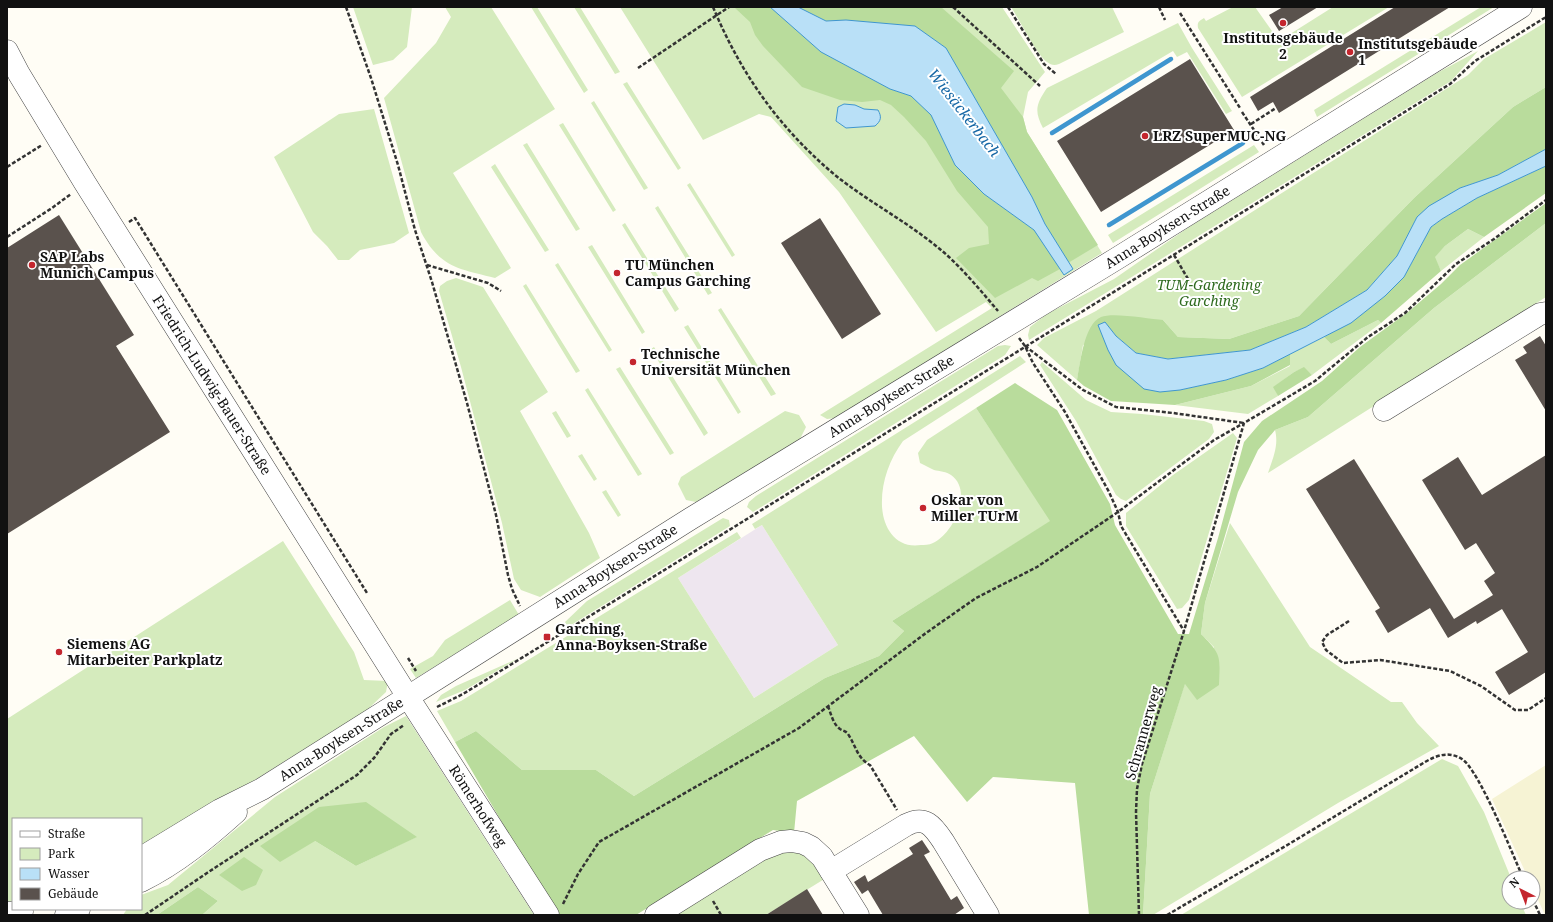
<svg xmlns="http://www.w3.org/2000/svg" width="1553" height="922" viewBox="0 0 1553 922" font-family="'Noto Serif',serif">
<rect width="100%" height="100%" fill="#fffdf5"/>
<path fill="#eee6ef" d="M762,525L838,645L754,698L678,578Z"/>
<path fill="#f6f3d4" d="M1546,765V915H1545L1533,889V878H1528L1492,799Z"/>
<path fill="#d5ebbd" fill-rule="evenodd" d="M353,7H412L407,47L393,60L373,65Z
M445,7H491L555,109L453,173L511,268L495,278C460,269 440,268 421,232L384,98L436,43L451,17Z
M531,7H537L588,90L584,93Z
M574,7H580L620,72L615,74Z
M620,7H1002L1045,72L1028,92L1023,117L1027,132L1102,253L836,418L827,419L820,415L992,308L986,302L936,332L839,192L771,117L759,114L703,140Z
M1011,7H1112L1124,32L1059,64C1054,66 1051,65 1047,62C1037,55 1019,19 1011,7Z
M1233,7H1255L1279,41L1333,7H1389L1242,97L1198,28C1197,22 1199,21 1204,18L1206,21Z
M1481,7H1494L1317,117L1314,110Z
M1546,22V87L1513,107L1414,198L1299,316L1229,339L1178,337L1163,320L1083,345L1077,380L1037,345L1044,338L1096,311L1468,75L1484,59Z
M1178,23L1192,48L1232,111L1226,114L1187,52L1177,57L1173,51L1043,128C1034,111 1036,104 1047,88Z
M1478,51L1451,81L1029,340L1028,335L1030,327L1047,314L1114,279L1189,227L1437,73Z
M627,82L681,168L678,170L623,84Z
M594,101L648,188L644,190L591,103Z
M374,109L409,233L394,243L360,250L349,260H338L327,246L313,232L274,157L339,114Z
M563,123L616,210L613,212L559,125Z
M527,143L580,229L576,231L523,145Z
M1254,145L1259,152L1113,243L1108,235Z
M495,164L549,250L545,252L491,167Z
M690,183L735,255L732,257L687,185Z
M658,206L712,293L708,295L655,208Z
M625,223L679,309L675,312L622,225Z
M1546,223V297L1268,473C1273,458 1279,445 1275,430L1308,417L1434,308Z
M1468,229L1484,237L1441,271L1434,257L1445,246Z
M592,245L645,332L642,334L588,247Z
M558,263L612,350L609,352L555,265Z
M456,278L483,287L548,392L520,411L589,533L600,558L540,597L521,590L514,579L502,523L461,367L439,291L440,286L447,281Z
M526,284L580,371L576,373L523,286Z
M721,308L776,394L771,396L718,310Z
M1378,320L1381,323L1312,375L1304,368L1294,372L1274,387L1278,396L1248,414L1175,405L1251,386L1290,366V354L1324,337L1331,344Z
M688,325L741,412L738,414L684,327Z
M1005,345L1011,346L1005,355L753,512L747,507L749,502L756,496L998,346Z
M654,347L708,433L704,436L651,349Z
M1020,356L1026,362L903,441C889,460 881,483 882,506C883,528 896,549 921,545C924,545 929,545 933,543C953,534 974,491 951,475C947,472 939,471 934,470C929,468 925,465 920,463L918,453L927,440L976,408L1051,521L892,621L904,631L879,656L825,678L634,796L596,770H522L476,731L455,742L437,711L461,701L737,532L741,538L678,578L754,698L838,645L762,525L755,529L752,524Z
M1042,362L1086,400L1111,412L1142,414L1204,421L1212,424L1214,432L1209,439L1126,501L1121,499L1116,495L1076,421L1040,365Z
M620,367L674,453L670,455L616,369Z
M588,388L642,474L638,476L585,390Z
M556,411L571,436L567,438L552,413Z
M785,411L799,415L806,427L800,439L696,502L686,500L678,484L681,477Z
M1233,433L1237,438L1189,600L1182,608L1177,609L1126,526V513L1173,475Z
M582,454L597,479L594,481L578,456Z
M606,490L621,515L618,517L602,492Z
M723,518L729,520L730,526L568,627L565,622L587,601Z
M1230,523L1310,647L1391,702H1402L1417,723L1439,746L1338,803L1153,915H1143L1150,794L1185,683L1197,699L1214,647L1201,634L1205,603Z
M283,541L354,652L364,680L388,681L386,692L367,710L141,851V819H13V902L7,905V719Z
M510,600L519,615L416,678L410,669L433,656L445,640Z
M519,658L465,690L436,702L441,695L456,686Z
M406,716L534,915H202L218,901L198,887L157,915H123L127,909H141V895L168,885L275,797L384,727ZM416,837L356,866L315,841Z
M1442,759L1458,766L1484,812L1511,878H1509V902H1520L1526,915H1181Z
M784,851L807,854L826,878L766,915H676L771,856Z"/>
<path fill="#b9dc9c" d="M736,7H770L821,52L890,89L911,96L931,115L955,165L984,194L1034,230L1060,269L1038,281L1032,278L995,298L956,258L969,248L989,244L988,227L957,191L926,141L904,117L891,105L880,100L862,102L840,100L802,87L763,46L755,35L750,22L735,8Z
M798,7H941L1014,71L1001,88L1023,117L1027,132L1098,245L1068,263L1045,224L1032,197L946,48L915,26L846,20L826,21Z
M1546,87V149L1498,175L1460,188L1417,217L1397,256L1367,290L1306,327L1250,350L1168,359L1136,353L1116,336L1105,323L1098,325L1180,390L1226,380L1263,368L1290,354V365L1251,386L1175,405L1111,401L1084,386L1077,380C1080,364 1084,324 1101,317C1113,312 1149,319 1163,320L1178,337L1229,339L1299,316L1414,198L1513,107Z
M1546,166V193L1484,237L1468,229L1445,246L1435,257L1441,271L1381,323L1378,320L1331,344L1324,337L1351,322L1385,296L1404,277L1431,227L1442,219L1477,198Z
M1546,203V223L1434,308L1308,417L1275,430L1258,450L1238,492L1205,603L1201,634C1222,655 1220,656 1219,685L1197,700L1185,684L1150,794L1143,915H1089L1075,783L993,777L967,802L914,736L797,801L794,833L773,830L636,915H560L524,860L455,742L476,731L522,770H596L634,796L825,678L879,656L904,631L892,621L1050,521L976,408L1015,383L1057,410L1110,504L1115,525L1178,634H1189L1218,538L1244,442L1262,421L1322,381L1360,347L1408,312L1441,284L1460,265Z
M1304,367L1312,375L1278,396L1273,387L1294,372Z
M366,802L417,837L356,866L315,841L280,862L260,846L319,807Z
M244,857L263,870L256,885L242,891L219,875Z
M198,887L218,901L202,915H157Z"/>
<path fill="#b9e0f7" stroke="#3f96cf" d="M770,7H798L826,21L846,20L915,26L946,48L1032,197L1045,224L1073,269L1064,275L1034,230L984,194L955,165L931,115L911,96L890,89L821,52Z
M844,104L855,105L864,109L878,110C882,117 881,121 875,126L846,128L836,121L838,107Z
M1546,149V166L1477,198L1442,219L1431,227L1404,277L1385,296L1351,323L1263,368L1226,380L1180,390L1160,392L1144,389L1116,365L1108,350L1098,325L1105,322L1116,336L1136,353L1168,359L1250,350L1306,327L1367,290L1397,256L1417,217L1429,206L1460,188L1498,175Z"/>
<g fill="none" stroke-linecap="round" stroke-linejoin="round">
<path stroke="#3f96cf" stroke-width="4.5" d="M1052,133L1171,59
M1109,225L1243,143"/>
</g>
<path fill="#5a524d" d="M1283,7H1318L1279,31L1269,15Z
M1395,7H1450L1279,113L1273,102L1258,111L1250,97Z
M1190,59L1234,130L1101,212L1057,141Z
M59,215L134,335L116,346L170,432L7,534V248Z
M820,218L881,314L842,339L781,243Z
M1540,336L1546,346V411L1515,360L1527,353L1523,347Z
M1546,455V672L1509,695L1495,672L1528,652L1502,609L1477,624L1476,621L1448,638L1430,608L1388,633L1375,611L1380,608L1306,489L1354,459L1454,619L1493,595L1484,581L1495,573L1476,543L1465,550L1422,480L1458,457L1482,495Z
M922,840L930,852L924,855L951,900L957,896L964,908L954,915H883L868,890L862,894L854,882L865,875L868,882L913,854L909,848Z
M807,889L823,915H766Z"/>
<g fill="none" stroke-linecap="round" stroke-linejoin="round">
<defs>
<g id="minor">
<path id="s1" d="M7,51L19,74L85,183L408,697L548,915"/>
<path d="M1384,410L1540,314L1546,313"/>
<path id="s2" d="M141,858L220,810L262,789L690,519L1116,259L1521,7"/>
<path d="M831,871L906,825C925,815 933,826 943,841L988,915"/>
<path d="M141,881C177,863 206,839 236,812"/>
<path d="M7,913L22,912"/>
<path d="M66,915L79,909"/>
<path d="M656,915L760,850L781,842L791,841L803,843L811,847L822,857L858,915"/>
</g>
</defs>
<use href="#minor" stroke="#444" stroke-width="23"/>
<path stroke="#333" stroke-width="2.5" stroke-dasharray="4 2" stroke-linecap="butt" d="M346,7L371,78L398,165L415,230L432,282L467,403L496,515L508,575L512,589L520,606
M713,7C741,74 779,128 835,175C871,204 914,225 949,257C966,273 982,292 998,311
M953,7L1040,86
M1008,7L1044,64L1056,74
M1159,7L1165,20
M1180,13L1240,108
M638,68L729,7
M1242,112L1264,145
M1251,124L1276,108
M7,167L42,145
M129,222L135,218L367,593
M7,237L52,208L71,194
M1174,255L1188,279
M427,265L488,283L501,291
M1019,338L1025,346L1033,363L1065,412L1109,492L1118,512L1121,526L1184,631
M1025,346L1083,390L1116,407L1173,413L1244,423
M1349,621L1327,635L1322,642L1326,650L1343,663L1380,660L1450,671L1481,686L1515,710H1528L1546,698
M408,658L416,671
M828,706C831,714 833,724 840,729C843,731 846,731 848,734C856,746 857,758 870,765L897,810
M437,707L463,694C792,492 1121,287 1450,84L1475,61L1546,17
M1533,900L1540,915
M713,901L721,915
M563,904L578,874L599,842L799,728L926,633L976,598L1037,567L1118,512L1214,440L1244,423
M145,915L207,873L357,775L374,758L391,734L404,725
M1139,915L1136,812L1137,789L1142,764L1184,631L1244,423L1315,381L1368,337L1405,313L1456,264L1494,239L1546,200
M1167,915L1289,844L1425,762C1437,755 1449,751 1462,759C1479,770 1513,855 1523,878"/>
<use href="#minor" stroke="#fff" stroke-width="22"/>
</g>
<g fill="#c4262e" stroke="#fff" stroke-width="1.5">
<circle cx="1283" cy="23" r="4"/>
<circle cx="1350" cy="52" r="4"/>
<circle cx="1145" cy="136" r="4"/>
<circle cx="32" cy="265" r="4"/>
<circle cx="617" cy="273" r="4"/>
<circle cx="633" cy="362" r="4"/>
<circle cx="923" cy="508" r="4"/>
<rect x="543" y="633" width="8" height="8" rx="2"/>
<circle cx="59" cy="652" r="4"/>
</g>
<g text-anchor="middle" stroke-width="4" stroke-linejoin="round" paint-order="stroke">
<g font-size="14" font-weight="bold" fill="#111" stroke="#fff" text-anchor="start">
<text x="1283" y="43" text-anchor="middle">Institutsgebäude<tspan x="1283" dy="16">2</tspan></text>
<text x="1358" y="49">Institutsgebäude<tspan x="1358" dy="16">1</tspan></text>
<text x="1153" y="141">LRZ SuperMUC-NG</text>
<text x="40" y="262">SAP Labs<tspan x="40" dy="16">Munich Campus</tspan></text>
<text x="625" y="270">TU München<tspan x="625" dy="16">Campus Garching</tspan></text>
<text x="641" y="359">Technische<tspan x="641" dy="16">Universität München</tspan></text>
<text x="931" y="505">Oskar von<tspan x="931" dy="16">Miller TUrM</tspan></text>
<text x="555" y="634">Garching,<tspan x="555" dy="16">Anna-Boyksen-Straße</tspan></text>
<text x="67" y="649">Siemens AG<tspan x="67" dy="16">Mitarbeiter Parkplatz</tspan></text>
</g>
<g font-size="14" fill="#111" stroke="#fff">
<text dy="5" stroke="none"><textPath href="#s2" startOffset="1205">Anna-Boyksen-Straße</textPath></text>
<text dy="5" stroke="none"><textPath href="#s1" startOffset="392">Friedrich-Ludwig-Bauer-Straße</textPath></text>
<text dy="5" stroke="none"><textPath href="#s2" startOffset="881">Anna-Boyksen-Straße</textPath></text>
<text dy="5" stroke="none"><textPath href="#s2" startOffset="557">Anna-Boyksen-Straße</textPath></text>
<text transform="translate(1143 733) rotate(-74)" y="5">Schrannerweg</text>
<text dy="5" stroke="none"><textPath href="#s2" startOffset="233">Anna-Boyksen-Straße</textPath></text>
<text dy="5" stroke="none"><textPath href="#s1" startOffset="890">Römerhofweg</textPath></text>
</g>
<g font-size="14" font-style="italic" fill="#2f6b1f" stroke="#fff">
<text x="1209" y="290">TUM-Gardening<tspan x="1209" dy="16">Garching</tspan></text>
</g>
<g font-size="15" font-style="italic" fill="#1768a6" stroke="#fff">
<text transform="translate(964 113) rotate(52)" y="5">Wiesäckerbach</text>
</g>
</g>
<rect width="1553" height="922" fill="none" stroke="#111111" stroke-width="16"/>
<rect x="12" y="818" width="130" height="92" fill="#ffffff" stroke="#a0a0a0"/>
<rect x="20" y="831" width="20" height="6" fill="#ffffff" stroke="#a0a0a0"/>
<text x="48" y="838" font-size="12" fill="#111111">Straße</text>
<rect x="20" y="848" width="20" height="12" fill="#d5ebbd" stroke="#a0a0a0"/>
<text x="48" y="858" font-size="12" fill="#111111">Park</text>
<rect x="20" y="868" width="20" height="12" fill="#b9e0f7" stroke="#a0a0a0"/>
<text x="48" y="878" font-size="12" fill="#111111">Wasser</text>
<rect x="20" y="888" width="20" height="12" fill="#5a524d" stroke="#a0a0a0"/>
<text x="48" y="898" font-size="12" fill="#111111">Gebäude</text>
<g transform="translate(1521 890) rotate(318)"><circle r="19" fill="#ffffff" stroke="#a0a0a0"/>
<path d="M0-3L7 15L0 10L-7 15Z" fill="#c4262e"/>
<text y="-6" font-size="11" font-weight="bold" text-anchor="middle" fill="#111111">N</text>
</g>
</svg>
